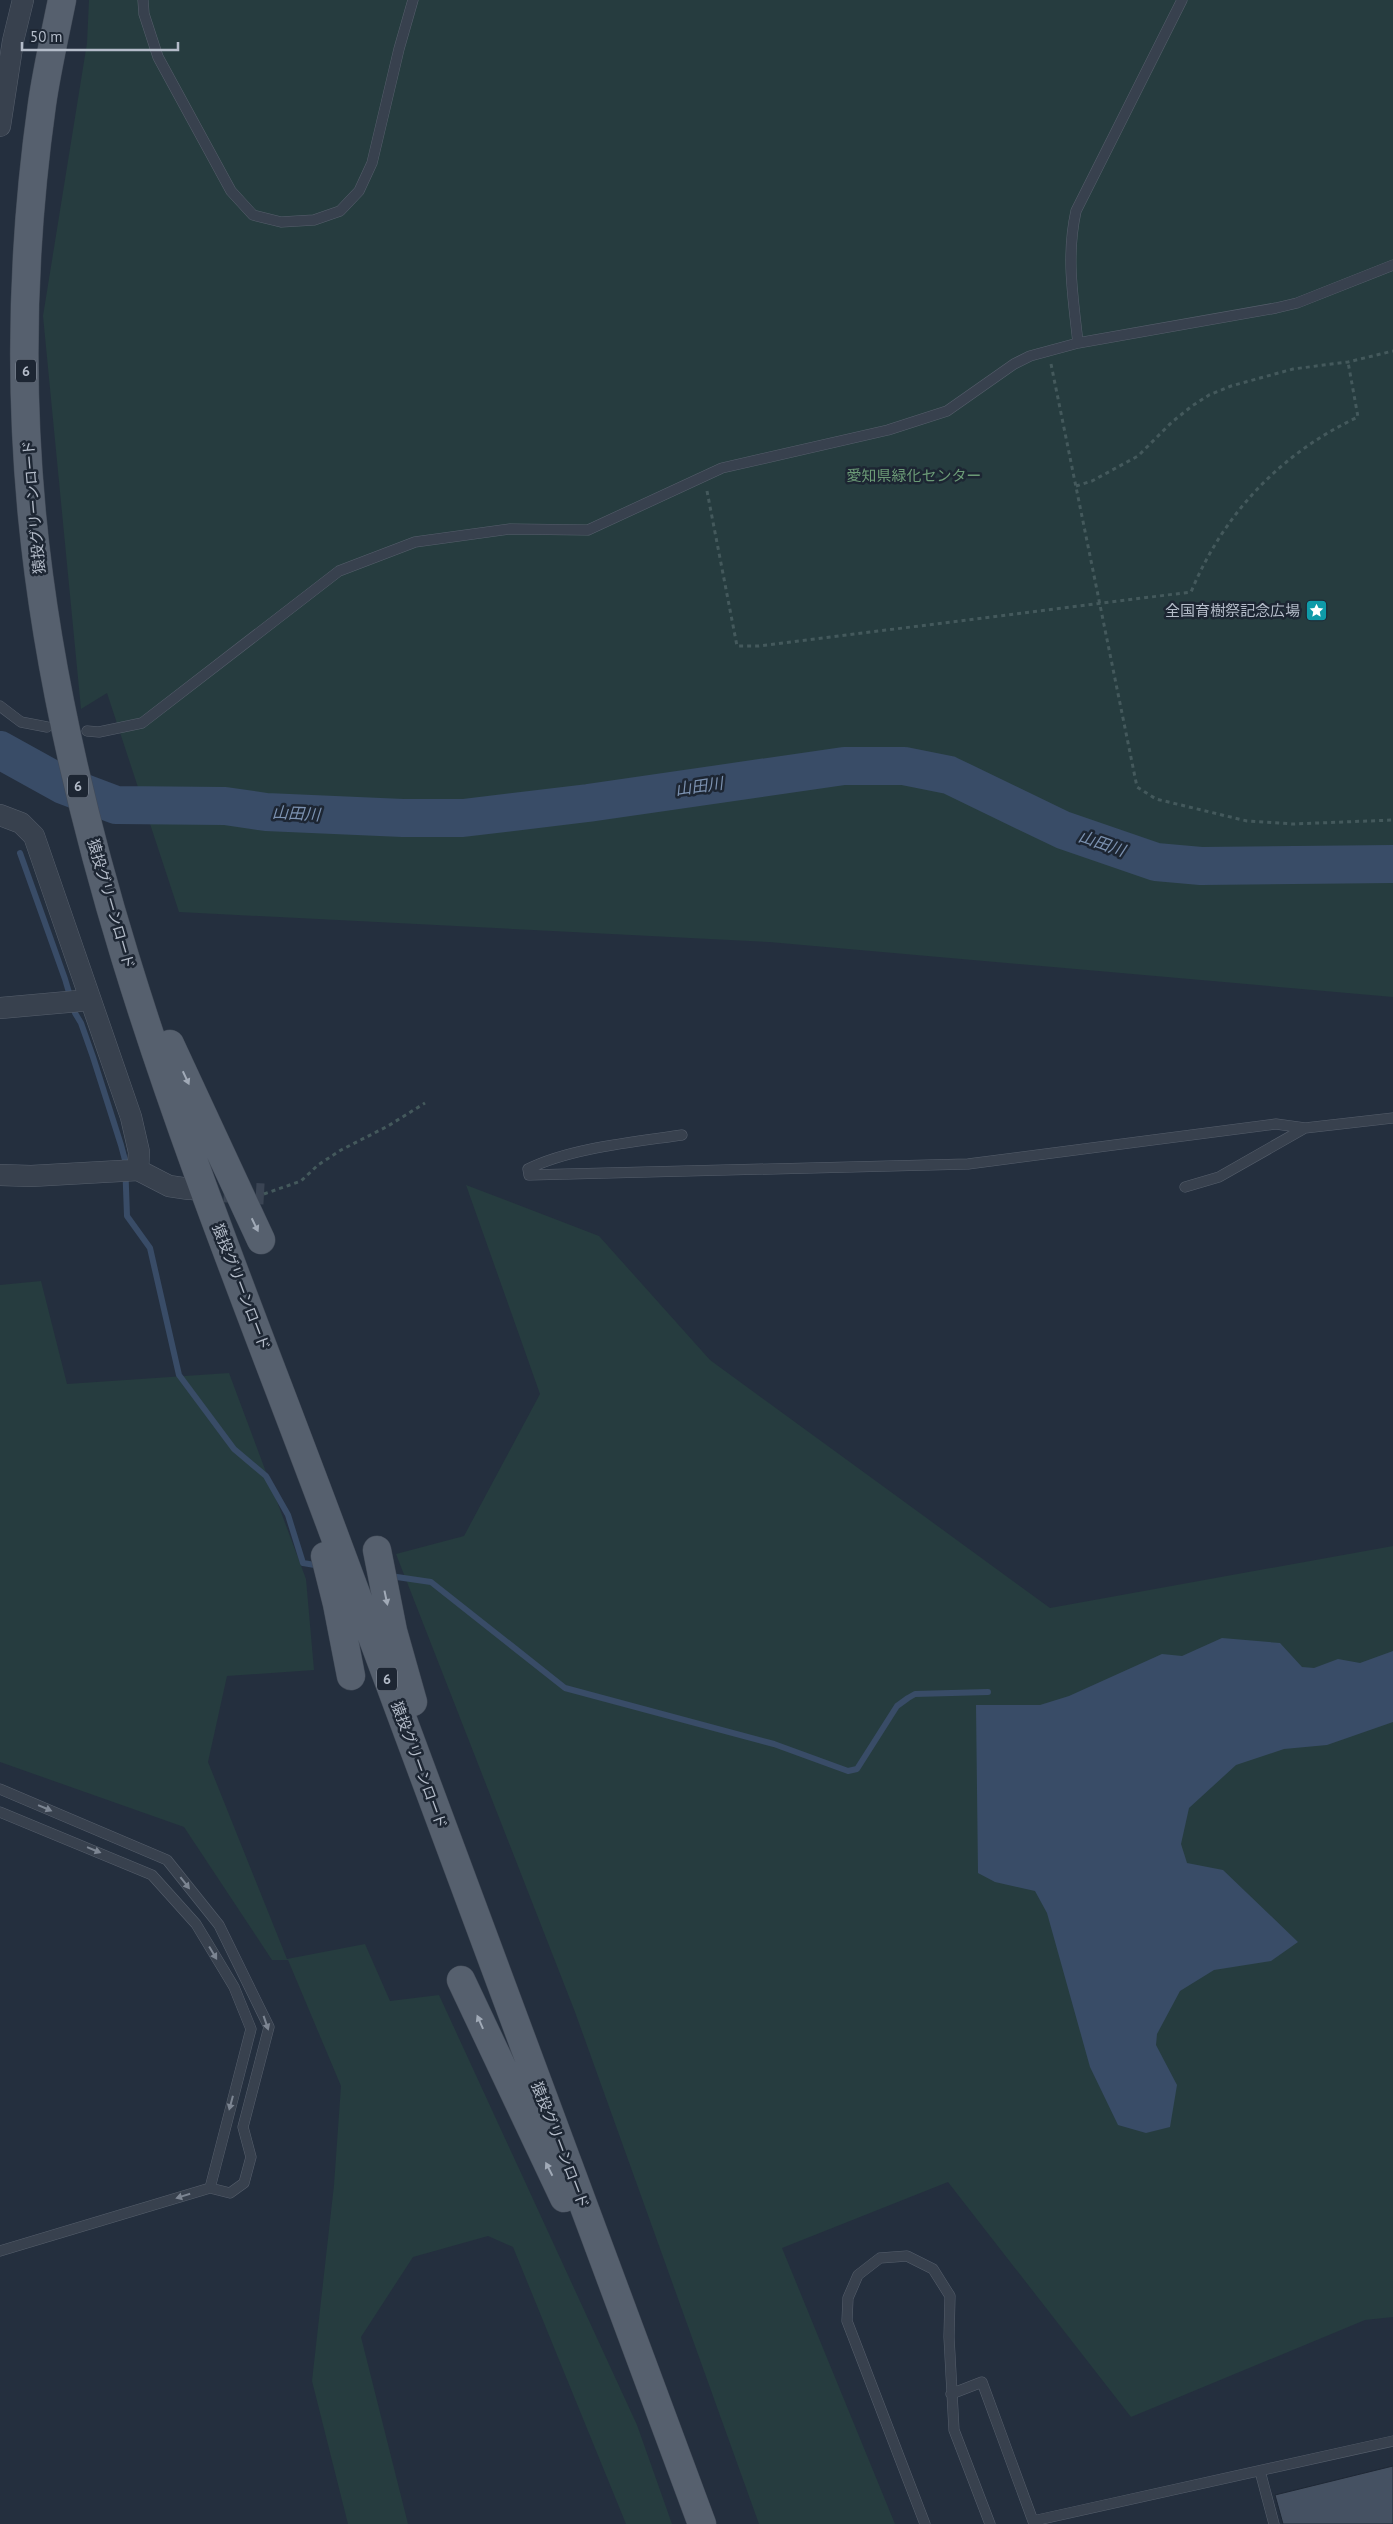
<svg xmlns="http://www.w3.org/2000/svg" width="1393" height="2524" viewBox="0 0 1393 2524" font-family="'PT Sans','Noto Sans JP',sans-serif">
<rect width="100%" height="100%" fill="#242f3e"/>
<path fill="#263c3f" d="M89,0H1393V997L769,942L179,912L107,693L81,709L43,316L87,43Z
M466,1185L599,1236L710,1360L1050,1608L1393,1546V2317L1365,2320L1131,2417L948,2182L782,2248L895,2524H759L575,2012L396,1554L464,1536L540,1394Z
M41,1281L67,1384L229,1373L306,1579L314,1670L227,1676L208,1762L287,1959L365,1944L390,2001L439,1995L637,2425L672,2524H626L513,2247L488,2236L413,2257L361,2337L408,2524H348L312,2381L334,2185L341,2086L288,1960H272L184,1827L0,1762V1285Z"/>
<path fill="#394c67" d="M1222,1638L1280,1643L1302,1667L1314,1668L1338,1659L1360,1663L1393,1651V1722L1327,1745L1284,1749L1236,1765L1189,1808L1181,1844L1187,1863L1223,1870L1298,1942L1271,1961L1214,1970L1180,1991L1157,2034L1156,2045L1177,2085L1170,2127L1146,2133L1118,2125L1090,2067L1047,1913L1035,1891L995,1882L978,1873L976,1705H1040L1069,1696L1162,1654L1182,1656Z"/>
<g fill="none" stroke-linecap="round" stroke-linejoin="round">
<path stroke="#394c67" stroke-width="6" d="M20,853L65,979L75,1013L81,1023L93,1057L121,1145L125,1160L127,1216L150,1248L179,1375L234,1449L266,1476L288,1515L303,1563L321,1566
M390,1576L431,1582L565,1688L774,1744L848,1771L857,1769L897,1706L908,1698L915,1694L988,1692"/>
<path stroke="#394c67" stroke-width="38" d="M0,750L63,785L116,805L225,806L266,812L403,818H463L588,803L844,766H904L949,775L1063,830L1156,862L1201,866L1393,864"/>
</g>
<path fill="#455162" stroke="#1f2835" d="M1393,2466V2524H1283L1275,2495Z"/>
<g fill="none" stroke-linecap="round" stroke-linejoin="round">
<path stroke="#3a4453" stroke-width="21" stroke-dasharray="21 11" stroke-linecap="butt" d="M192,1190L264,1194"/>
<defs>
<path id="lane" d="M143,0L144,14L158,57L231,191L253,215L281,222L314,220L340,211L359,191L372,163L399,49L413,0
M1078,343C1073,296 1066,257 1076,211L1182,0
M0,706L21,722L47,727
M87,731L99,732L142,723L339,571L415,542L510,529L588,530L722,468L888,430L947,411L1014,364L1030,356L1078,343L1276,308L1297,303L1393,265
M682,1135C634,1142 570,1148 528,1169L529,1175L968,1164L1276,1124L1305,1128L1393,1118
M1185,1187L1219,1177L1305,1128
M0,1789L167,1860L219,1925L269,2027L243,2127L251,2157L244,2183L230,2193L210,2188L0,2251
M0,1812L152,1875L196,1924L234,1987L251,2029L210,2188
M951,2394L982,2382L1033,2521L1393,2441
M1260,2471L1274,2524
M925,2524L847,2321L848,2298L858,2275L880,2258L907,2256L933,2269L950,2296L949,2337L954,2430L990,2524"/>
<path id="street" d="M0,126L13,41L23,0
M0,815L21,823L34,836L131,1117L139,1152L138,1170
M0,1008L90,1000
M0,1175L31,1176L138,1170L169,1186L189,1189"/>
<path id="primary" d="M62,0C55,35 47,69 42,104C23,239 19,379 32,515C66,869 209,1199 332,1529C455,1861 580,2192 702,2524
M170,1044L261,1240
M377,1550L393,1631L413,1702
M325,1556L337,1604L351,1676
M461,1980L564,2198"/>
</defs>
<use href="#lane" stroke="#565f6c" stroke-width="11"/>
<use href="#street" stroke="#565f6c" stroke-width="22"/>
<use href="#primary" stroke="#414a57" stroke-width="29"/>
<path stroke="#44595c" stroke-width="3" stroke-dasharray="4 4" stroke-linecap="butt" d="M1051,364L1137,787L1156,799L1247,821L1293,824L1393,820
M1076,486L1092,481L1138,456L1172,422L1192,406L1209,395L1231,386L1293,369L1348,362L1393,351
M707,491L737,646H759L1191,592C1224,513 1281,453 1358,417L1348,362
M264,1194L301,1181L318,1165L341,1150L388,1126L425,1103"/>
<use href="#lane" stroke="#38414e" stroke-width="10"/>
<use href="#street" stroke="#38414e" stroke-width="21"/>
<use href="#primary" stroke="#56606e" stroke-width="28"/>
</g>
<defs><path id="oneway-solid" d="M-6-.8H1V-3.2L6.5 0L1 3.2V.8H-6Z" transform="scale(1.25)"/></defs>
<g fill="#a1aab7">
<use href="#oneway-solid" transform="translate(186 1078) rotate(65)"/>
<use href="#oneway-solid" transform="translate(255 1225) rotate(64)"/>
<use href="#oneway-solid" transform="translate(386 1598) rotate(78)"/>
<use href="#oneway-solid" transform="translate(480 2022) rotate(-114)"/>
<use href="#oneway-solid" transform="translate(549 2169) rotate(-117)"/>
</g>
<g fill="#7c8592">
<use href="#oneway-solid" transform="translate(45 1808) rotate(23)"/>
<use href="#oneway-solid" transform="translate(94 1850) rotate(22)"/>
<use href="#oneway-solid" transform="translate(185 1883) rotate(52)"/>
<use href="#oneway-solid" transform="translate(213 1953) rotate(59)"/>
<use href="#oneway-solid" transform="translate(266 2023) rotate(71)"/>
<use href="#oneway-solid" transform="translate(231 2103) rotate(105)"/>
<use href="#oneway-solid" transform="translate(183 2196) rotate(163)"/>
</g>
<defs>
<symbol id="sight-square" viewBox="-11 -11 22 22"><rect x="-9" y="-9" width="18" height="18" rx="4" fill="#0f9aa8" stroke="#1d2633"/><path d="M0-6L1.8-2.2L6-1.7L2.9 1.2L3.7 5.4L0 3.3L-3.7 5.4L-2.9 1.2L-6-1.7L-1.8-2.2Z" fill="#fff"/></symbol>
</defs>
<g fill-rule="evenodd">
<use href="#sight-square" x="1304" y="598" width="25" height="25"/>
</g>
<g text-anchor="middle" stroke-width="5" stroke-linejoin="round" paint-order="stroke">
<g fill="#1d2633" stroke="#878f9c" stroke-width="1">
<rect x="16" y="359.5" width="20" height="23" rx="4"/>
<rect x="68" y="774.5" width="20" height="23" rx="4"/>
<rect x="377" y="1667.5" width="20" height="23" rx="4"/>
</g>
<g font-size="14" font-weight="bold" fill="#b4bcc9">
<text x="26" y="376">6</text>
<text x="78" y="791">6</text>
<text x="387" y="1684">6</text>
</g>
<g font-size="15" fill="#6b9a76" stroke="#1d2633">
<text x="914" y="481">愛知県緑化センター</text>
</g>
<g font-size="15" fill="#b4bcc9" stroke="#1d2633">
<text transform="translate(34 507) rotate(-95)" y="5">猿投グリーンロード</text>
<text transform="translate(111 904) rotate(74)" y="5">猿投グリーンロード</text>
<text transform="translate(241 1287) rotate(69)" y="5">猿投グリーンロード</text>
<text transform="translate(419 1765) rotate(70)" y="5">猿投グリーンロード</text>
<text transform="translate(560 2145) rotate(69)" y="5">猿投グリーンロード</text>
</g>
<g font-size="15" fill="#b4bcc9" stroke="#1d2633" text-anchor="end">
<text x="1300" y="616">全国育樹祭記念広場</text>
</g>
<g font-size="16" font-style="italic" fill="#7c92b1" stroke="#1d2633">
<text transform="translate(699 786) rotate(-8)" y="6">山田川</text>
<text transform="translate(296 813) rotate(3)" y="6">山田川</text>
<text transform="translate(1102 843) rotate(19)" y="6">山田川</text>
</g>
</g>
<path d="M22 42v8h156v-8" fill="none" stroke="#b4bcc9" stroke-width="2.5"/>
<text x="30" y="42" font-size="15" fill="#b4bcc9" stroke="#1d2633" stroke-width="4" paint-order="stroke">50 m</text>
</svg>
